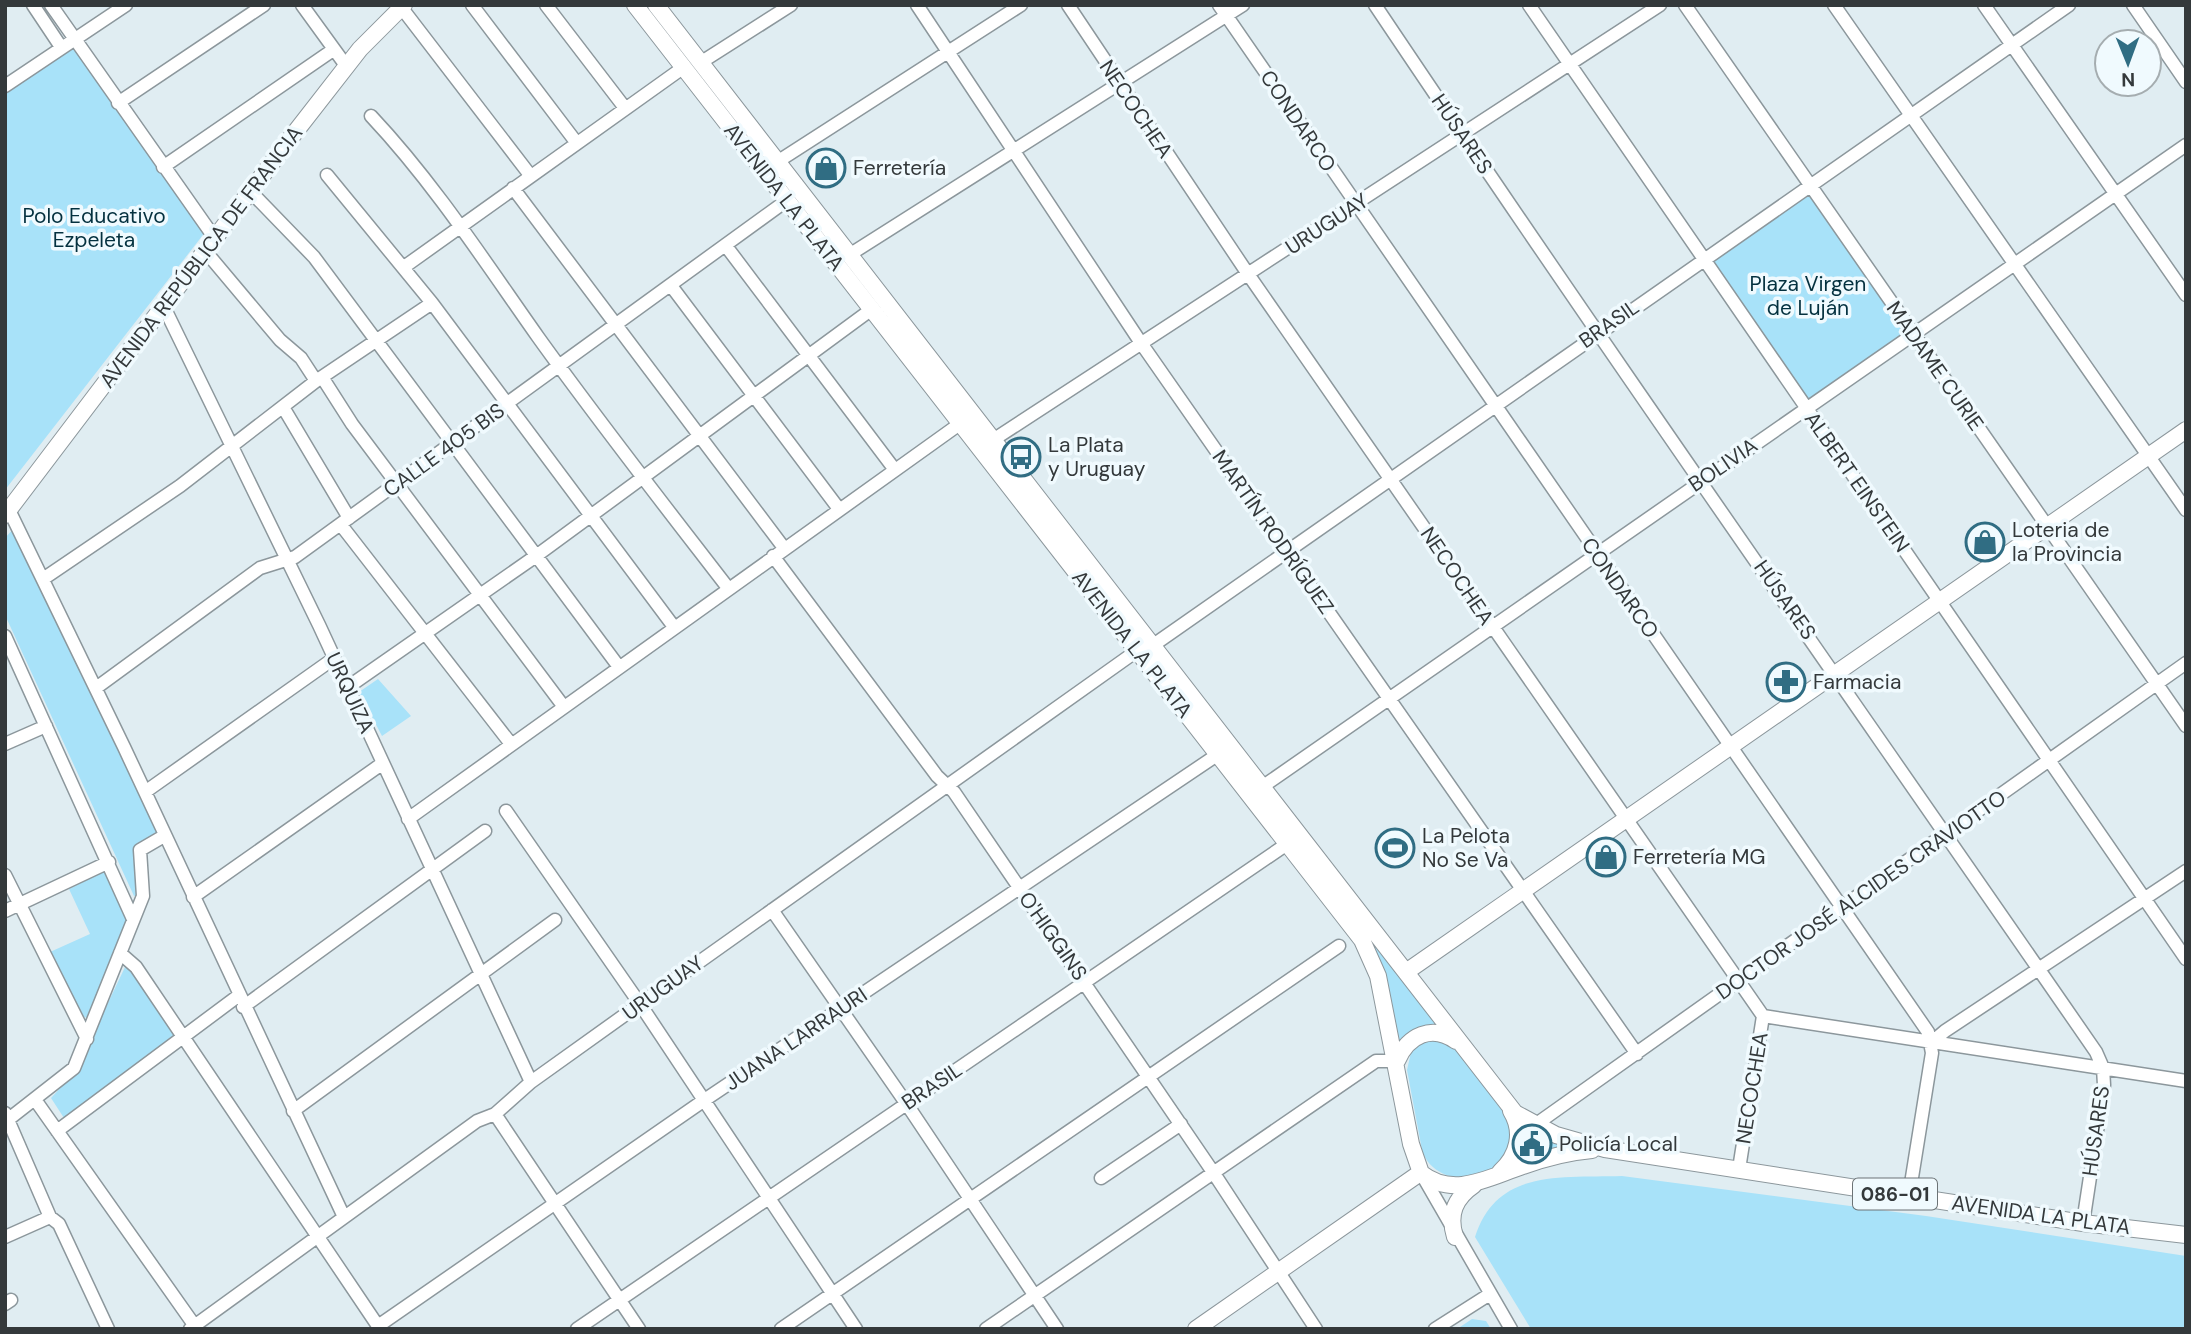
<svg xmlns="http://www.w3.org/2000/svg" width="2191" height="1334" viewBox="0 0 2191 1334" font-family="'DM Sans',sans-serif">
<rect width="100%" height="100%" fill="#e0edf2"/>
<path fill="#a8e2f9" d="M644,5H647L1440,1028L1400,1049L1384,974L1371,942Z
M74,45L206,231L5,490V91Z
M1810,184L1912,334L1805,408L1704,259Z
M14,528L158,835L137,845L134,851L140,895L134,896L5,615V538Z
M378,679L411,716L382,736L359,692Z
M107,870L127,918L93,1015L87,1018L82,1016L50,952L90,934L69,889Z
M126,965L177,1038L64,1118L51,1098L75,1072Z
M1432,1039L1459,1050L1508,1119L1513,1140C1509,1148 1505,1158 1499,1164C1478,1188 1431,1181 1422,1150L1407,1070L1412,1048Z
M1526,1129L1572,1146L1519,1159L1527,1141Z
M1622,1176L1926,1216L2186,1256V1329H1531L1475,1237C1497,1168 1562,1178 1622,1176Z
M1472,1319L1486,1321L1491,1329H1457Z"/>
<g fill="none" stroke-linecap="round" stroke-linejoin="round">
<defs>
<path id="minor" d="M33,5L61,47
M51,5L216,240
M302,5L347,67
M472,5L576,142
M546,5L625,108
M917,5L1141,343L1637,1054
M1068,5L1248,274L1763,1016L1739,1169
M1219,5L1928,1032L1932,1053L1909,1196
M1375,5C1611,357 1855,703 2096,1052L2103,1068L2104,1085L2083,1223
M1529,5L2186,959
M1685,5L2186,726
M1834,5L2186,510
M1984,5L2186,295
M2133,5L2186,82
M401,7L530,175
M700,63L791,5
M5,86L126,5
M118,103L264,5
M371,116C434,183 485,262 538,337C599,422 664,505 728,588
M777,162L1021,5
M163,167L333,50
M327,175L432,303L674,627
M513,188L784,548
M251,192L314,257L619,667
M726,246L895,470
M206,252L280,340L301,358L316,381
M849,255L1243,5
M404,267L684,67
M672,287L839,509
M164,307L319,625L531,1082
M322,377L352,424L564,707
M283,407L349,518
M993,440L1660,5
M9,510L124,747L344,1217
M341,525L511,744
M773,556L937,776L954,792L1213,1172L1316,1329
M43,579L180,486L316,381L432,303
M5,636L133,919
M1152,646L2069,5
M348,687L536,556L872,309
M96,688L260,568L295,557L786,201
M5,744L46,726
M1262,787L2186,145
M145,792L333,659
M506,811L640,1004L856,1329
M408,819L961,423
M5,875L87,1039
M193,897L383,763
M772,910L906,1103L1057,1329
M5,911L109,862
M120,953L136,967L380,1329
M243,1007L485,831
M1763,1016L2186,1081
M1932,1042L1945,1031L2186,871
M36,1101L197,1329
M293,1111L555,920
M5,1113L50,1217L59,1224L108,1329
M495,1114L639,1329
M5,1122L74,1068L143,896L140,850L164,836
M1535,1125L2186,663
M57,1131L238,996
M1421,1173L1511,1329
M1101,1178L1181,1124
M5,1237L50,1217
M5,1304L11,1300
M378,1326L703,1101L1217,755
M190,1329L477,1121L495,1114L531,1082L640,1004L1138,650
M577,1329L1287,844
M781,1329L1339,946
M986,1329L1376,1061H1397
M1435,1329L1490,1294"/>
<path id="major" d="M635,5L1362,940L1378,976L1411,1144L1421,1173C1454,1199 1489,1177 1523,1166C1545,1158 1569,1152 1592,1150
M656,5L1515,1113L1556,1135L1605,1149L2083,1223L2186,1235
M5,515L293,135L360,49L404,5
M1406,972L2186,430
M1397,1061C1408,1035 1432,1024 1456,1041
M1500,1172C1518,1156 1524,1132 1511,1111
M1455,1237C1448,1214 1455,1198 1474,1185
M1196,1329L1420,1173"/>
</defs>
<use href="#minor" stroke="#8c979c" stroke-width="15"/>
<use href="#major" stroke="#8c979c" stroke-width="18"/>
<use href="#minor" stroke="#fff" stroke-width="12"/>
<use href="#major" stroke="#fff" stroke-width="16"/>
</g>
<defs>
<symbol id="shop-ring" viewBox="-11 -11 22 22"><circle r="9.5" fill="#f0fafe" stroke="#306d83" stroke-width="1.5"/><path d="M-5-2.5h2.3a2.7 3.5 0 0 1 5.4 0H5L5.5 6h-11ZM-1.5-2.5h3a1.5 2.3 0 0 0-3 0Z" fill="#306d83"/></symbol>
<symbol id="bus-ring" viewBox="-11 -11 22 22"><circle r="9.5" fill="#f0fafe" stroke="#306d83" stroke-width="1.5"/><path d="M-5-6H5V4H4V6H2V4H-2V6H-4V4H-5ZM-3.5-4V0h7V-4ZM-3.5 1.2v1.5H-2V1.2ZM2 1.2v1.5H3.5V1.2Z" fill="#306d83"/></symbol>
<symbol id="pharmacy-ring" viewBox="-11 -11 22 22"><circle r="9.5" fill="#f0fafe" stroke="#306d83" stroke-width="1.5"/><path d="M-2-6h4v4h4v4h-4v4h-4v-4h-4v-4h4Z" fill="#306d83"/></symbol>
<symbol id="stadium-ring" viewBox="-11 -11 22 22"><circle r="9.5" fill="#f0fafe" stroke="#306d83" stroke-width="1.5"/><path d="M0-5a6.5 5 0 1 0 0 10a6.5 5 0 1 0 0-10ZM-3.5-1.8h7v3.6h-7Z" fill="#306d83"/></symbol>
<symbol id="civic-ring" viewBox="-11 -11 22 22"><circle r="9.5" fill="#f0fafe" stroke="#306d83" stroke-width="1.5"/><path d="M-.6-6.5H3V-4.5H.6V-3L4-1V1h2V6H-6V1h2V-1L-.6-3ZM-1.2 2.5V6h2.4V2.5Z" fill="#306d83"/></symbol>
</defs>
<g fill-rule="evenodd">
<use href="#shop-ring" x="804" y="146" width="44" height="44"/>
<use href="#bus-ring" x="999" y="435" width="44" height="44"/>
<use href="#shop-ring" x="1963" y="520" width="44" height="44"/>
<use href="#pharmacy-ring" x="1764" y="660" width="44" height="44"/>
<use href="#stadium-ring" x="1373" y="826" width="44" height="44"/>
<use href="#shop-ring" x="1584" y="835" width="44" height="44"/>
<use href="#civic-ring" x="1510" y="1122" width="44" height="44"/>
</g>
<g text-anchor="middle" stroke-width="7" stroke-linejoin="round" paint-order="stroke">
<rect fill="#f0fafe" stroke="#6c7376" stroke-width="2" x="1853" y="1178.5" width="84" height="31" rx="5"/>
<g font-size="19" font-weight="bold" fill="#34393b">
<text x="1895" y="1201">086-01</text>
</g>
<g font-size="21" fill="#34393b" stroke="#f0fafe">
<text transform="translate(1136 109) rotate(56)" y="7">NECOCHEA</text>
<text transform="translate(1298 121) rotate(56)" y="7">CONDARCO</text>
<text transform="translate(1462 134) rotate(56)" y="7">HÚSARES</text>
<text transform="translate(784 197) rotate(52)" y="7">AVENIDA LA PLATA</text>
<text transform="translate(1327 224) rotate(-33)" y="7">URUGUAY</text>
<text transform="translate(201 257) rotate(-53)" y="7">AVENIDA REPÚBLICA DE FRANCIA</text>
<text transform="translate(1609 324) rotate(-35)" y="7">BRASIL</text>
<text transform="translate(1935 366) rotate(55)" y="7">MADAME CURIE</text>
<text transform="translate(444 450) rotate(-36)" y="7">CALLE 405 BIS</text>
<text transform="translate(1723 465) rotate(-34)" y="7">BOLIVIA</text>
<text transform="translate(1857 482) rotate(55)" y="7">ALBERT EINSTEIN</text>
<text transform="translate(1273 532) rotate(55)" y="7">MARTÍN RODRÍGUEZ</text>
<text transform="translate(1457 576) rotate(56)" y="7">NECOCHEA</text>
<text transform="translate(1620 588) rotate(55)" y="7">CONDARCO</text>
<text transform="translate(1785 600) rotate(55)" y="7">HÚSARES</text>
<text transform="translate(1132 644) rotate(52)" y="7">AVENIDA LA PLATA</text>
<text transform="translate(350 693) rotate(65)" y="7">URQUIZA</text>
<text transform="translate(1861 895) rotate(-35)" y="7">DOCTOR JOSÉ ALCIDES CRAVIOTTO</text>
<text transform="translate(1053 936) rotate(55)" y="7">O'HIGGINS</text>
<text transform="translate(663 988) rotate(-36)" y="7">URUGUAY</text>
<text transform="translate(796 1039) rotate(-34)" y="7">JUANA LARRAURI</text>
<text transform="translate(932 1086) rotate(-34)" y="7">BRASIL</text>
<text transform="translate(1752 1088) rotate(-81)" y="7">NECOCHEA</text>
<text transform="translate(2096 1131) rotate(-82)" y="7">HÚSARES</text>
<text transform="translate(2041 1215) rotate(8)" y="7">AVENIDA LA PLATA</text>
</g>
<g font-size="21" fill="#34393b" stroke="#f0fafe" text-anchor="start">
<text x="853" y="175">Ferretería</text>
<text x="1048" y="452">La Plata<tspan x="1048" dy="24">y Uruguay</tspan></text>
<text x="2012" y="537">Loteria de<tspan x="2012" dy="24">la Provincia</tspan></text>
<text x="1813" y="689">Farmacia</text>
<text x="1422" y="843">La Pelota<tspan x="1422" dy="24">No Se Va</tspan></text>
<text x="1633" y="864">Ferretería MG</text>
<text x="1559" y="1151">Policía Local</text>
</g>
<g font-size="21" fill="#04313f" stroke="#f0fafe">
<text x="94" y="223">Polo Educativo<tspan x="94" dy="24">Ezpeleta</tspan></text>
<text x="1808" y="291">Plaza Virgen<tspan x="1808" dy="24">de Luján</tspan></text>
</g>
</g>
<rect width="2191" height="1334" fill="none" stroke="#34393b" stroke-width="14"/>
<g transform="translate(2128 63) rotate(179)"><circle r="33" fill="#f0fafe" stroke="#a5adb0" stroke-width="2"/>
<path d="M0-5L12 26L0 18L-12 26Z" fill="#306d83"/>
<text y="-10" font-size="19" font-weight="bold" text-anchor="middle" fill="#34393b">N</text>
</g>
</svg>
